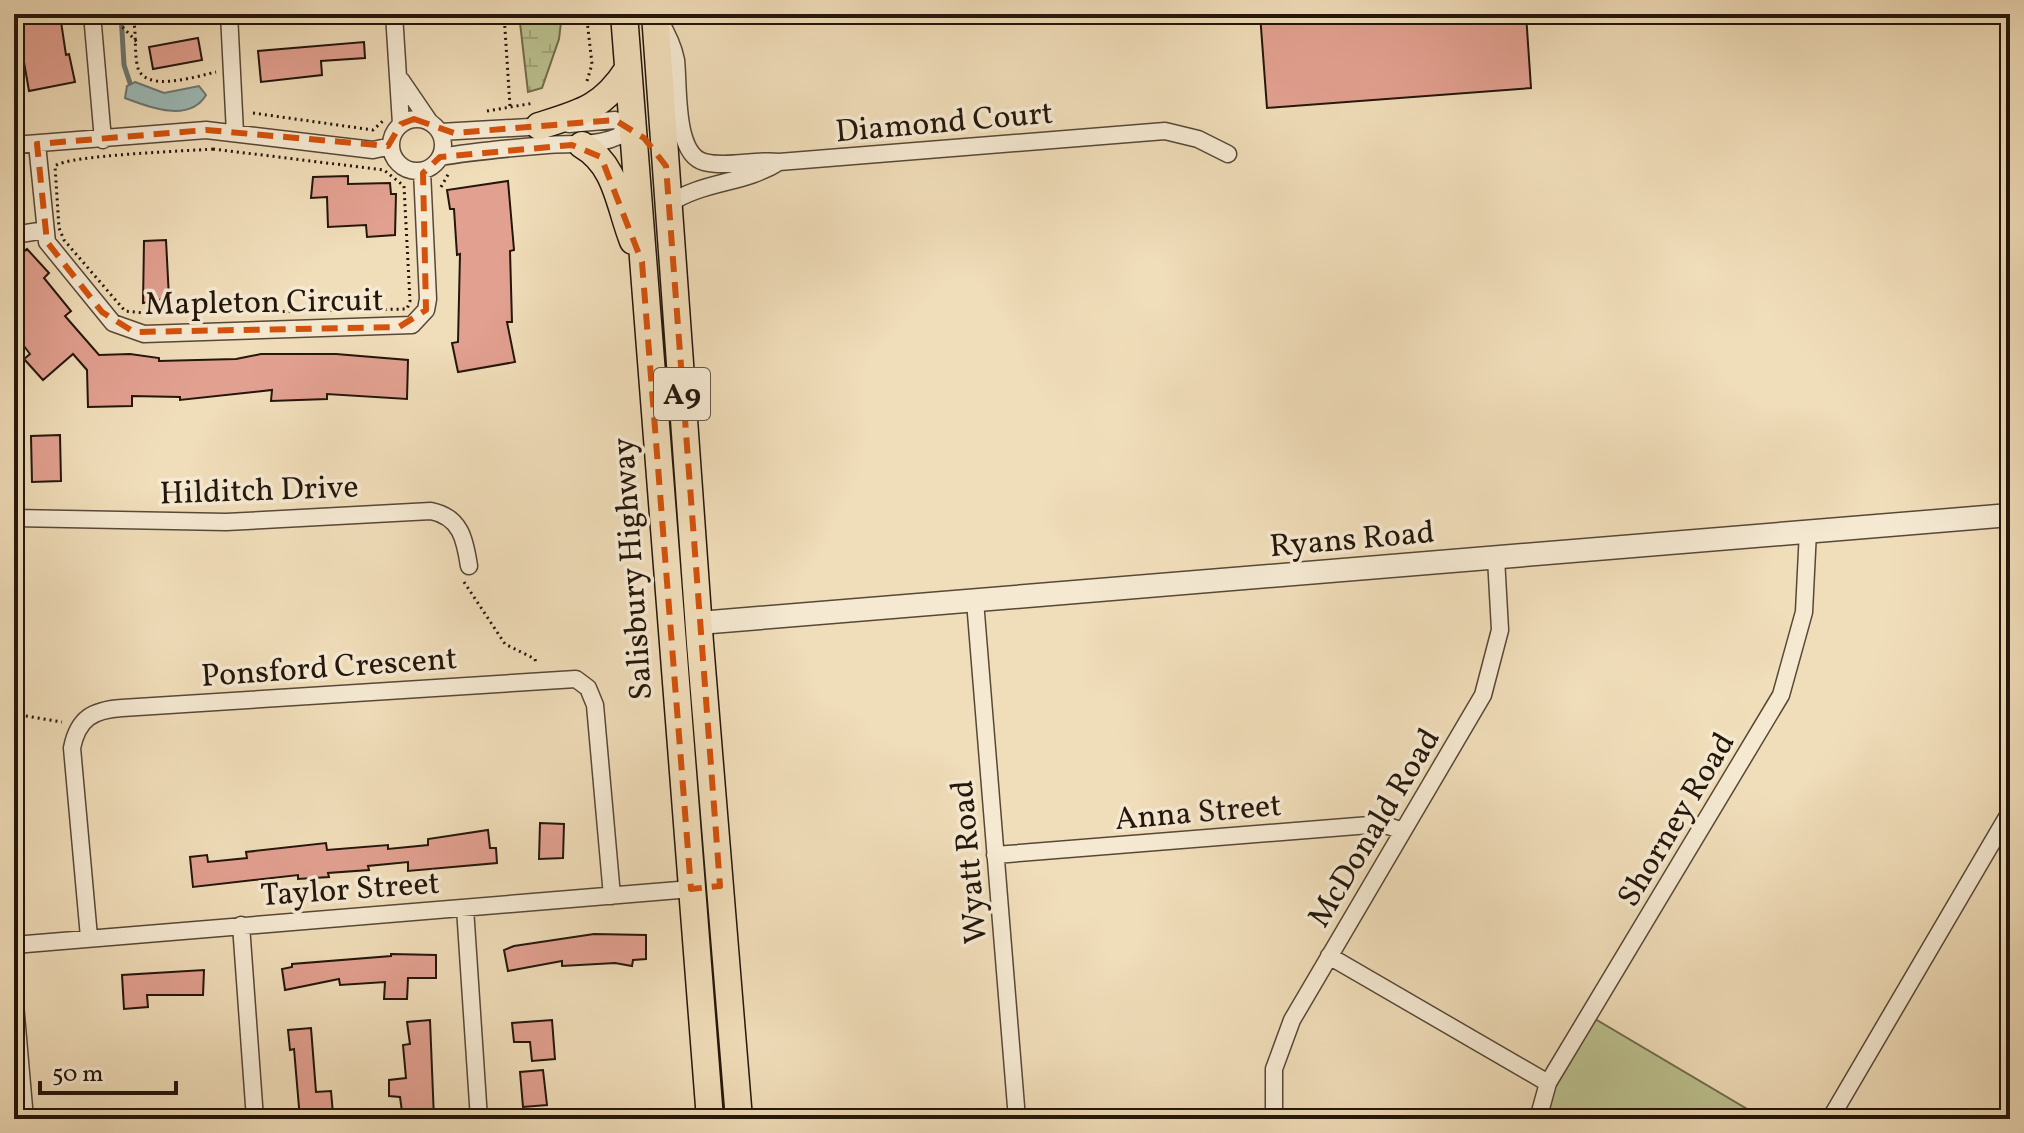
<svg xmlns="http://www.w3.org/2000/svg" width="2024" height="1133" viewBox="0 0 2024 1133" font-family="Vollkorn,serif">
<defs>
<pattern id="wetland-marsh" width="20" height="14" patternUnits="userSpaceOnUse" patternTransform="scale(2)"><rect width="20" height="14" fill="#bbc08e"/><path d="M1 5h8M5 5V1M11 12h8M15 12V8" fill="none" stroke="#a1a479"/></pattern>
</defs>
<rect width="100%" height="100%" fill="#f0ddb9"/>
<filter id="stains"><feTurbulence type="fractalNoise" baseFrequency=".0025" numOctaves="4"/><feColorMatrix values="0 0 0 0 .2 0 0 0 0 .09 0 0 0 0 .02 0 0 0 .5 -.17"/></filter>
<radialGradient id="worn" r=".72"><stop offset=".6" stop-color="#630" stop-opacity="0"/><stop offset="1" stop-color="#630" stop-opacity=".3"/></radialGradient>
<path fill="url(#wetland-marsh)" stroke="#706b4c" stroke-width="2" d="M519,14H562L559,39L542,88L528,92Z"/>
<path fill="#bbc08e" stroke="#706b4c" stroke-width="2" d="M1590,1016L1764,1119H1538Z"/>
<path fill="#9cbab7" stroke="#6c7872" stroke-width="2" d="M135,82L164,93L199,86L206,95C189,124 146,106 125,98L127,86Z"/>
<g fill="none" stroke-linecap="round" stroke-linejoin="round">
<path stroke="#6c7872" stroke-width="5" d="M121,14L124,65L130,83"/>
</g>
<path fill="#e2a090" stroke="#24160b" stroke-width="2" d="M1260,14H1526L1531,88L1267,108Z
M60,15L66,55L69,54L75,82L29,91L17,22Z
M198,38L202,60L153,69L149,47Z
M364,42L365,58L321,61L322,75L261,82L258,51Z
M348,176V184L390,183L391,194H396L395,235L367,237L366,225L328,227L327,197L311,198L313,177Z
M508,181L514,250L510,251L512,322H507L515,362L458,372L452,343L458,342L460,254L457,255L454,209H450L447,190Z
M166,240L169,298L143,303L144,241Z
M27,249L49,273L44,278L71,311L65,316L99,355L130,354L159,358V361L236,359L261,354H336L408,360L407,399L327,394V399L271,401L272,390L180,400V397L132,396V406L88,407L87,370L73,354L43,380L24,359L30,354L14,333V260Z
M60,435L61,481L32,482L31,436Z
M540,823L564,824L563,858L539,859Z
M488,830L490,848H496L497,863L408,871V862L368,866L369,870L328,873L329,877L298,879V875L193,887L190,857L207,855L208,862L247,858L246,852L326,843L327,850L388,845V849L428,845V839Z
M594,934L646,935V959L633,960L632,966L615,963L562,966V961L508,971L504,950L514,946Z
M391,954L436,955V978H408L407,999H384L385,982L340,985L339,979L285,990L282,969L292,967V964L391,956Z
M204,970L203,995H147L148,1007L124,1009L122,975Z
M430,1020L434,1119H403L400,1097L389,1096V1080L406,1078L403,1045L410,1044L407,1022Z
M552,1020L555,1059L532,1061L530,1042H514L512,1023Z
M311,1028L316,1092L331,1091L333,1114L300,1119L294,1049L290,1050L288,1030Z
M543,1070L547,1105L523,1107L520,1072Z"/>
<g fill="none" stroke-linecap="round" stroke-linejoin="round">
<defs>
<path id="minor" d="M92,14L103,140
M229,14L235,133
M394,14L401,124
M659,20C667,33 673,45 676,60C679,86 674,154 704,162C727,168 755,159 779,162
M401,80L429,121
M391 145a26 26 0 1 1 52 0a26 26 0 1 1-52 0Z
M440,132L546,126
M37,144L47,242L113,323L144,334L412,325L426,310L428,299L422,171
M14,145L206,130L373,150L391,146
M440,157C475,151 512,148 547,145C578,143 606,148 632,128L615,120L569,124
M669,204C702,181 745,184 779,162L1165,131L1198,139L1228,154
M14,235L45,230
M14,518L226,522L431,511C461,517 465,540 469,566
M975,601L1017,1119
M995,855L1382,824L1403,831
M465,908L479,1119
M241,925L255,1119
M89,937L72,748C78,718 93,710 122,708L576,679L588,688L595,705L612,896
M14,945L691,889
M1329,956L1548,1083
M14,992L25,1119
M1274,1119V1069L1292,1020L1483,695L1500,630L1496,558
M1538,1119L1548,1083L1781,695L1804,612L1808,531
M1830,1119L2010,812"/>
<path id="tertiary" d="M699,623L2010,515"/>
<path id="primary" d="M624,14L710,1119
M655,14L700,643L739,1119
M539,126C581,113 603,108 628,69
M582,145C617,165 619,206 633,241"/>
</defs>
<use href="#minor" stroke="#574836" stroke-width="19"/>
<use href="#tertiary" stroke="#574836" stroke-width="25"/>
<use href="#primary" stroke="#24160b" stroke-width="29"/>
<path stroke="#24160b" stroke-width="3" stroke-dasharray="2 4" stroke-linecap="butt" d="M110,14L137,42
M132,14C137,31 134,47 137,64C141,95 197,76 216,72
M504,14L510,106
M587,81L592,64L587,20L602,18
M487,111L534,103
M253,113L373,130L384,120
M213,149L384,170L404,186L410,301L407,309L154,314L125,311L64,240L59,228L55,166C68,155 188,151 213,149Z
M14,167L21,172L23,204L14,211
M441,187L449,173
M464,582L505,644L535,659L536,664
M14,714L62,722"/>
<use href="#minor" stroke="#f5e9d2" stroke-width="16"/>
<use href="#tertiary" stroke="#f5e9d2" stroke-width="22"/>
<use href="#primary" stroke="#f0ddb9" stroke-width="26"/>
</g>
<path fill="none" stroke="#d4520c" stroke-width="6" stroke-dasharray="16 10" stroke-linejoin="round" d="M414,119L454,133L615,120L644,138L666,166L720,886L691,889L642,262L601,157L572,145L440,157L423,173L426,310L399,327L134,332L102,312L47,242L37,144L206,130L388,146L401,124Z"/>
<g text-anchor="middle" stroke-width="7" stroke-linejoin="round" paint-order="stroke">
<rect fill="#f5e9d2" stroke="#635547" stroke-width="2" x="654" y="368" width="56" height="52" rx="6"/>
<g font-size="30" font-weight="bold" fill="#24160b">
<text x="682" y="404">A9</text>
</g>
<g font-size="32" fill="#24160b" stroke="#f5e9d2">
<text transform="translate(944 121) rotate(-5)" y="11">Diamond Court</text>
<text transform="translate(264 301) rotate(-1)" y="11">Mapleton Circuit</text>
<text transform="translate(259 489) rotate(-2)" y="11">Hilditch Drive</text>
<text transform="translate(1352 538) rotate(-5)" y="11">Ryans Road</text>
<text transform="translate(631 569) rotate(-94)" y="11">Salisbury Highway</text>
<text transform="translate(329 666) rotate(-4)" y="11">Ponsford Crescent</text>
<text transform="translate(1198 811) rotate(-5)" y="11">Anna Street</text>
<text transform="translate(1675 819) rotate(-59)" y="11">Shorney Road</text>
<text transform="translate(1373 827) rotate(-59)" y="11">McDonald Road</text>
<text transform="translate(968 862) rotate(-95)" y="11">Wyatt Road</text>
<text transform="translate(350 888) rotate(-4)" y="11">Taylor Street</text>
</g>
</g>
<rect width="2024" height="1133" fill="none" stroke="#f0ddb9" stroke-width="48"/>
<rect x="16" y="16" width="1992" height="1101" fill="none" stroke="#24160b" stroke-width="4"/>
<rect x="24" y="24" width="1976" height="1085" fill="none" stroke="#24160b" stroke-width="2"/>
<path d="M40 1081v12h136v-12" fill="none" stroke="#24160b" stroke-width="4"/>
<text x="52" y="1081" font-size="24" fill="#24160b" stroke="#f5e9d2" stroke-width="6" paint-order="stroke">50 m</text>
<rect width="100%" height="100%" filter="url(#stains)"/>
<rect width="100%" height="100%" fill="url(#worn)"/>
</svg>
